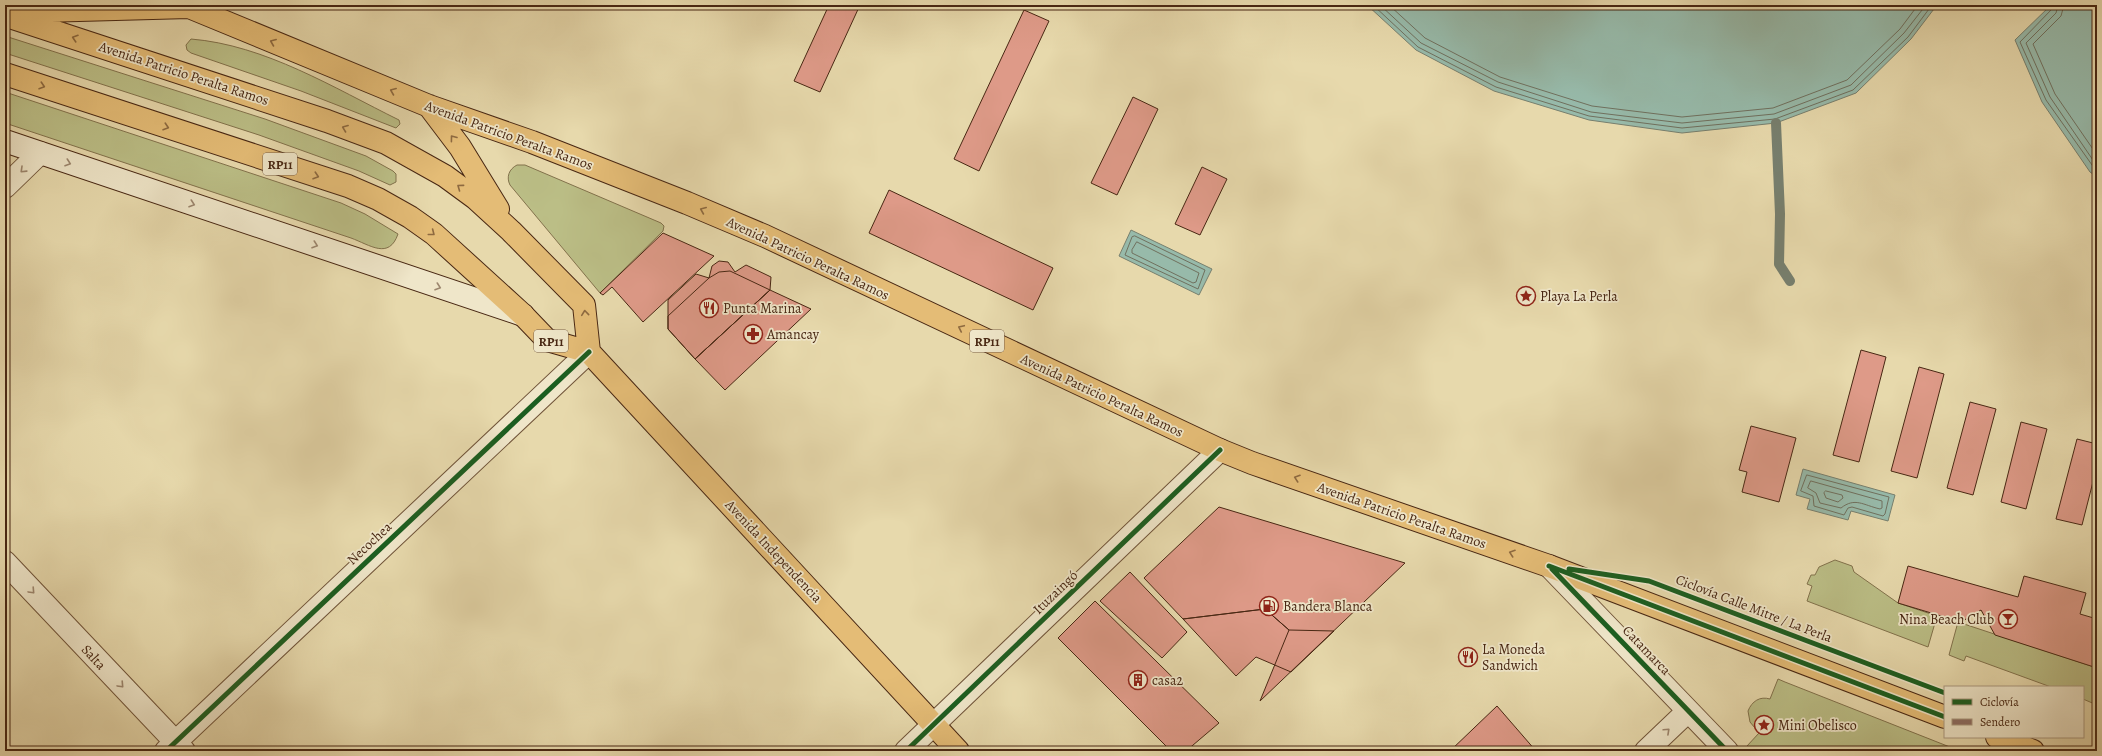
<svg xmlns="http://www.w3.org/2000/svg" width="2102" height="756" viewBox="0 0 2102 756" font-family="Alegreya,serif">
<rect width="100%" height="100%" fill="#e7d9ac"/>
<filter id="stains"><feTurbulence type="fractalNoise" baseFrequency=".005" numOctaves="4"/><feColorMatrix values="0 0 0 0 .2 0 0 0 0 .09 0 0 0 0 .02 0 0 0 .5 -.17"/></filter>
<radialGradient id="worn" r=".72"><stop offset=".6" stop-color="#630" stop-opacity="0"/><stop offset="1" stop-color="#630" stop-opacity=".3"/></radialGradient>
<path fill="#bbbe86" stroke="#82724c" d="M5,36L265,119L366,156L393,171L396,174V182L390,185L359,171L259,135L5,53Z
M191,39C265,45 334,88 399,120L400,124L396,128L301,91L191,53L187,50L186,45Z
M5,92L341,203L365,214L398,234C389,260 370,245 351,238L5,123Z
M517,165H525L661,223L664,226L663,231L600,293L510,185C506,177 509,169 517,165Z
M1835,560L1852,566L1854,572L1898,603L1937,616L1928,647L1807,601L1812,586L1807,584L1811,575H1815L1819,567Z
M1958,622L2097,668V705L2083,699V687H2051L1966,656L1964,661L1949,655Z
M1778,679L1785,682L1960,751H1752L1747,746L1759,733L1750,722L1748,711C1752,701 1760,696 1770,699Z"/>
<path fill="#97baaa" stroke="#777f6e" d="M1367,5H1937L1911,39L1856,93L1776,123L1682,133L1589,120L1494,91L1416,50Z
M2051,5H2097V177L2090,172L2042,102L2015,40Z
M1131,230L1212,269L1199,295L1119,256Z
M1803,469L1895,495L1888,521L1851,511L1848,520L1807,509L1810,499L1796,495Z"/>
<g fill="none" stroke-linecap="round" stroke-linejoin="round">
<path stroke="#70705e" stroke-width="1" d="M1373,5L1418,47L1496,87L1589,116L1682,128L1775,119L1853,90L1908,37L1932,5
M1380,5L1421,43L1498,82L1591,112L1682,123L1774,114L1851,85L1904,33L1926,5
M1389,5L1425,38L1500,77L1592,106L1682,117L1773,108L1847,80L1900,29L1918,5
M2053,5L2052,9L2020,42L2046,100L2097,172
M2058,5L2056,13L2026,43L2050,97L2097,166
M2064,5L2061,16L2033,44L2055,94L2097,155
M1135,236L1205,270L1198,289L1125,255L1132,237Z
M1137,242L1199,273L1196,282L1193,283L1132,253V250Z
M1807,475L1889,497L1885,514L1883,516L1852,507L1848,508L1844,515L1814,506L1813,496L1801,491Z
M1811,481L1882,501V508L1880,509C1863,505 1855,497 1841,508L1820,503L1816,493L1808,488Z
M1826,491L1842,495L1843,498L1838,502L1826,498L1824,493Z"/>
<path stroke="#777f6e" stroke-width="10" d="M1776,123L1780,214L1779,264L1790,281"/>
</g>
<path fill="#de9a88" stroke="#482713" d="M829,5H860L820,92L794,81Z
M1024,10L1049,21L979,171L954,159Z
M1133,97L1158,109L1117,195L1091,183Z
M1202,167L1227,179L1200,235L1175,224Z
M889,190L1053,268L1033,310L869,233Z
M663,233L714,256L643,322L612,287L603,295L600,293Z
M719,261L728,262L735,272L746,265L771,277L770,290L695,359L668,329V300L696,274L709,278L712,266Z
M730,271L770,290L695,359L668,329V316L709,278L719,272Z
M770,290L811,309L725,390L695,359Z
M1861,350L1886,357L1859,462L1833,455Z
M1919,367L1944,374L1917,478L1891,471Z
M1970,402L1996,409L1973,495L1947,488Z
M2021,422L2047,429L2026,509L2001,502Z
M1751,426L1796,438L1779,502L1742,492L1747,472L1739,470Z
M2077,439L2097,444V466L2082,525L2056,519Z
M1219,507L1405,563L1260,701L1289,630L1265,609L1183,619L1144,578Z
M1908,566L2018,597L2024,576L2086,593L2080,614L2097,619V668L1995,635L1981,610L1961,622L1898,603Z
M1130,572L1187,632L1162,658L1100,601Z
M1095,601L1219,723L1186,751H1171L1058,638Z
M1265,609L1289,630L1334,631L1291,672L1256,657L1236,676L1183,619Z
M1497,706L1536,751H1450Z"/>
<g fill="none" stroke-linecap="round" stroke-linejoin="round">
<defs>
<path id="minor" d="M5,187L40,153
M5,562L184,751
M1549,566L1727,751
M166,751L589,352
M906,751L1220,450
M1646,751L1688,711"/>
<path id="secondary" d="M5,141L523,315"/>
<path id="primary" d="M5,12L189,7L429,106L532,142L687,203L765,236L1220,450L1252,463L1549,566L1945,717
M10,17L327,121L386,143L445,176L475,198L511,231L584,305L589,352
M5,74L348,186L378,199L410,217L434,234L523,315L547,340L589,352
M429,106L460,147L498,209
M589,352L958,751
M1997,737L2033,751"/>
</defs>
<use href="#minor" stroke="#705439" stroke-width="24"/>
<use href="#secondary" stroke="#482713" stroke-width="24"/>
<use href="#primary" stroke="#482713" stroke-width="24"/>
<use href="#minor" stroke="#efe6c9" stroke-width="22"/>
<use href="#secondary" stroke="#efe6c9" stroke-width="22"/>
<use href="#primary" stroke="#e4bc76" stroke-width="22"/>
<path stroke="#8d6e63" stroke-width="4" stroke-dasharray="8 4" stroke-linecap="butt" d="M2097,540L2094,551L2097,552"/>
<defs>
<path id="cycleway" d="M1549,566L1945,717
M1552,569L1727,751
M1569,569L1649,581L1945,693
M166,751L589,352
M906,751L1220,450"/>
</defs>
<use href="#cycleway" stroke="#efe6c9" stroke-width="8"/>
<use href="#cycleway" stroke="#1b5e20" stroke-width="5"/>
</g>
<defs><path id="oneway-chevron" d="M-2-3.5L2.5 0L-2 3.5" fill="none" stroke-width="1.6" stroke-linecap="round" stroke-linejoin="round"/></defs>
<g stroke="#8e6a40">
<use href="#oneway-chevron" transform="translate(75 38) rotate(-162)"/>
<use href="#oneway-chevron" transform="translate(273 42) rotate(-158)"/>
<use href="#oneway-chevron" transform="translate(42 86) rotate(18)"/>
<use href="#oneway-chevron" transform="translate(393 91) rotate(-158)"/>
<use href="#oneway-chevron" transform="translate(166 127) rotate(18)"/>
<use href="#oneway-chevron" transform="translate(345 128) rotate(-159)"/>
<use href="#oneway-chevron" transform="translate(453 138) rotate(-127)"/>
<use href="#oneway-chevron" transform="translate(316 176) rotate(18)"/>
<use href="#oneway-chevron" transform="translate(460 187) rotate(-144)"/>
<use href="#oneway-chevron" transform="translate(703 210) rotate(-157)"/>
<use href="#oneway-chevron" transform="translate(432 233) rotate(38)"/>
<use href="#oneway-chevron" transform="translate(585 313) rotate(-96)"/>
<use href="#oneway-chevron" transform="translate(961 328) rotate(-155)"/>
<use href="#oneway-chevron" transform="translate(1297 478) rotate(-161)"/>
<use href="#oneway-chevron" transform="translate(1512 553) rotate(-161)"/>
</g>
<g stroke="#9c866e">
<use href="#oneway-chevron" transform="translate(68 163) rotate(19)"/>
<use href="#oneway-chevron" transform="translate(23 170) rotate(136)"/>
<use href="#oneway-chevron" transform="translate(192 204) rotate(19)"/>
<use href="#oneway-chevron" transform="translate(315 245) rotate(19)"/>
<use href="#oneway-chevron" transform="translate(438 287) rotate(19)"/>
<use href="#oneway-chevron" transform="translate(32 591) rotate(47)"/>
<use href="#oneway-chevron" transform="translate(121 685) rotate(47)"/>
<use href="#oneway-chevron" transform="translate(1667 731) rotate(-43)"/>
</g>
<defs>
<symbol id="sight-ring" viewBox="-11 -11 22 22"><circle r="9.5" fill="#efe6c9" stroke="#8f2418" stroke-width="1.5"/><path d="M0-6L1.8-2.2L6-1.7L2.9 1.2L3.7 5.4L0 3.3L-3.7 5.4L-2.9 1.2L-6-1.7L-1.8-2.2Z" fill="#8f2418"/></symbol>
<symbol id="restaurant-ring" viewBox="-11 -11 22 22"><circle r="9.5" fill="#efe6c9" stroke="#8f2418" stroke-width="1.5"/><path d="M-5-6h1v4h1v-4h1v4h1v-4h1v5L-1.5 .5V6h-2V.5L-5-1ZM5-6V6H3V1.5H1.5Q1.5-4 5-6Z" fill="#8f2418"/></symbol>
<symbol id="pharmacy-ring" viewBox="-11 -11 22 22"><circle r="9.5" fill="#efe6c9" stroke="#8f2418" stroke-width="1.5"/><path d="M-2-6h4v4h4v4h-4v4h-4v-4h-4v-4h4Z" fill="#8f2418"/></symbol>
<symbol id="fuel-ring" viewBox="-11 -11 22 22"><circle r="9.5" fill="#efe6c9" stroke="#8f2418" stroke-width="1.5"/><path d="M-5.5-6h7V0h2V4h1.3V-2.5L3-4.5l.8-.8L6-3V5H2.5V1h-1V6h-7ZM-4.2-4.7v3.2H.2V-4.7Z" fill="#8f2418"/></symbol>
<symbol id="bar-ring" viewBox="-11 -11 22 22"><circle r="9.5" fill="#efe6c9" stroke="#8f2418" stroke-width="1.5"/><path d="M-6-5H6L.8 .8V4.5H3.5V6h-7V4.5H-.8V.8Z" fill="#8f2418"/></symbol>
<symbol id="building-ring" viewBox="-11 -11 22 22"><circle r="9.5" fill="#efe6c9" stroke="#8f2418" stroke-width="1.5"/><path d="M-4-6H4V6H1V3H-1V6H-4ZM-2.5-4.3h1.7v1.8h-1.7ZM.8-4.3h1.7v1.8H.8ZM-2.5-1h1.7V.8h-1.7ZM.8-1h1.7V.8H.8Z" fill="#8f2418"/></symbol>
</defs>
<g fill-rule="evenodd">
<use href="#sight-ring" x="1515" y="285" width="22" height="22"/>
<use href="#restaurant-ring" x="698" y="297" width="22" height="22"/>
<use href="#pharmacy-ring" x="742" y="323" width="22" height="22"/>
<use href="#fuel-ring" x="1258" y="595" width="22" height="22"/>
<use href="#bar-ring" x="1997" y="608" width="22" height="22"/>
<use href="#restaurant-ring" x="1457" y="646" width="22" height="22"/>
<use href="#building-ring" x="1127" y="669" width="22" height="22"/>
<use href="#sight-ring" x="1753" y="714" width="22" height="22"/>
</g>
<g text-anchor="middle" stroke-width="3.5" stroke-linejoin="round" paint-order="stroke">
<g fill="#efe6c9" stroke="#7a604a" stroke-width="1">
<rect x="263" y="153" width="34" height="22" rx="3"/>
<rect x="534" y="330" width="34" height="22" rx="3"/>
<rect x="970" y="330" width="34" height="22" rx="3"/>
</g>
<g font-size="13" font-weight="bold" fill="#482713">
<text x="280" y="169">RP11</text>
<text x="551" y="346">RP11</text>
<text x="987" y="346">RP11</text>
</g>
<g font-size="14" fill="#482713" stroke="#efe6c9">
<text transform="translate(184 73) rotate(18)" y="5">Avenida Patricio Peralta Ramos</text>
<text transform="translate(509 135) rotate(20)" y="5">Avenida Patricio Peralta Ramos</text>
<text transform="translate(808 258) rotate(25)" y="5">Avenida Patricio Peralta Ramos</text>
<text transform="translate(1102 395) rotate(25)" y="5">Avenida Patricio Peralta Ramos</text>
<text transform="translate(1402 515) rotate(19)" y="5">Avenida Patricio Peralta Ramos</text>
<text transform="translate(369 543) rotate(-43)" y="5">Necochea</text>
<text transform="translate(774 551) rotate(47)" y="5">Avenida Independencia</text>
<text transform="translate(1055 592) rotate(-44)" y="5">Ituzaingó</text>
<text transform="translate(1754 608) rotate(21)" y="5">Ciclovía Calle Mitre / La Perla</text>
<text transform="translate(1647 650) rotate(46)" y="5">Catamarca</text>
<text transform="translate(94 657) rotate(47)" y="5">Salta</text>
</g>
<g font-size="14" fill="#482713" stroke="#efe6c9" text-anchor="start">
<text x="1540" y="301">Playa La Perla</text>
<text x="723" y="313">Punta Marina</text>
<text x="767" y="339">Amancay</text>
<text x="1283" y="611">Bandera Blanca</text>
<text x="1994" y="624" text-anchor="end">Nina Beach Club</text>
<text x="1482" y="654">La Moneda<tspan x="1482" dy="16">Sandwich</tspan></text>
<text x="1152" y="685">casa2</text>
<text x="1778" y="730">Mini Obelisco</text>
</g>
</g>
<rect width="2102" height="756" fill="none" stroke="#e7d9ac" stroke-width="20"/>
<rect x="6" y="6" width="2090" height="744" fill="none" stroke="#482713" stroke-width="2"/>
<rect x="10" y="10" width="2082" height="736" fill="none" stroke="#482713"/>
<rect x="1944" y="686" width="140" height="52" fill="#efe6c9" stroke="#ac9a80"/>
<rect x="1952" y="699" width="20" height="6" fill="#1b5e20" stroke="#ac9a80"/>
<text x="1980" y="706" font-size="12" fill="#482713">Ciclovía</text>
<rect x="1952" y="719" width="20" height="6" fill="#8d6e63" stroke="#ac9a80"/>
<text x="1980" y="726" font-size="12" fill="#482713">Sendero</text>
<rect width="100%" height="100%" filter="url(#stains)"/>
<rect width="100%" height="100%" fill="url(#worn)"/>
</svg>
